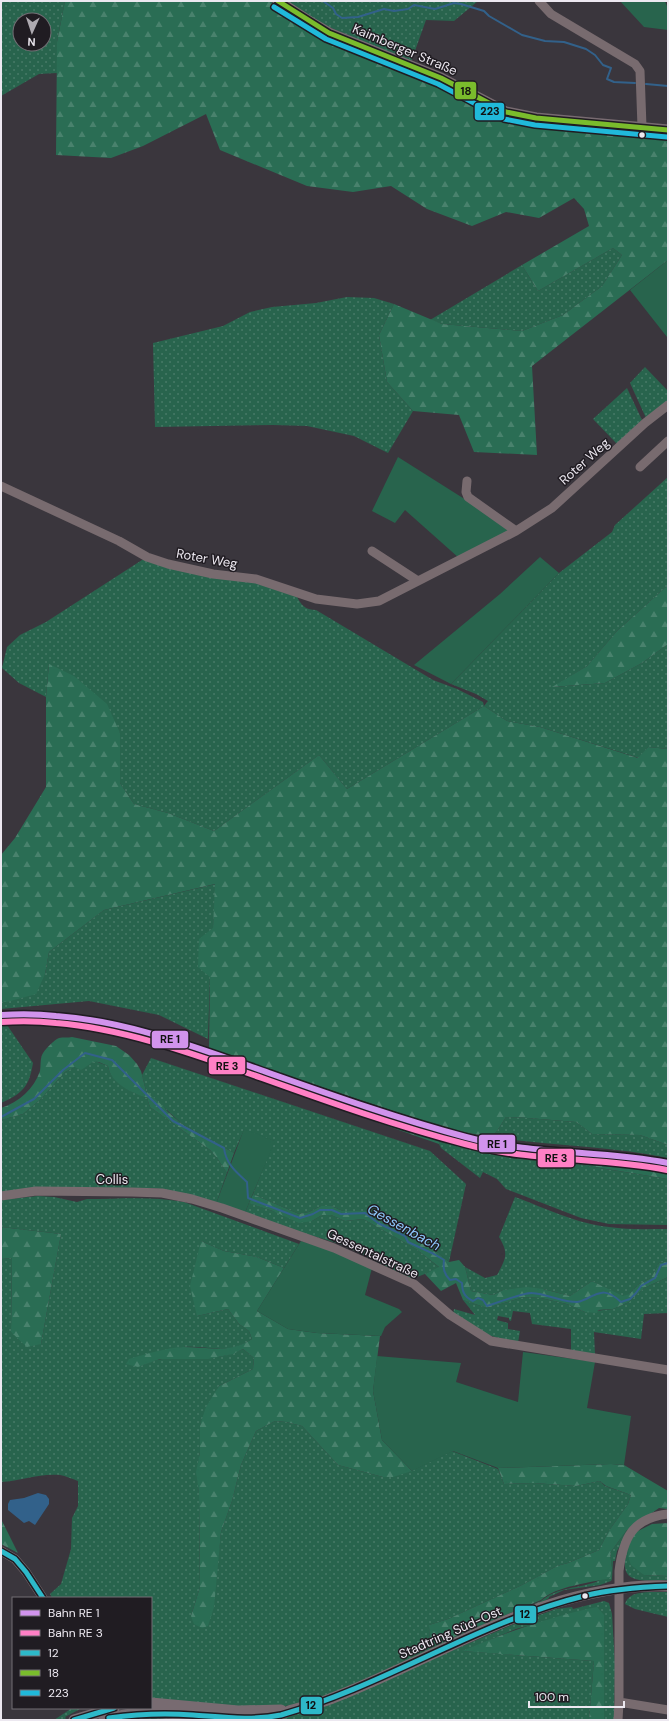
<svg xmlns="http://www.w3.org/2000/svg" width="669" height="1721" viewBox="0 0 669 1721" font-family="'DM Sans',sans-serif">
<defs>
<pattern id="grass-dots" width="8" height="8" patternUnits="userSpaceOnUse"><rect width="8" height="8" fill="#28644d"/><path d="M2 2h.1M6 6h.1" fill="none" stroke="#477a67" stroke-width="1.8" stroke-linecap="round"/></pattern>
<pattern id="forest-firs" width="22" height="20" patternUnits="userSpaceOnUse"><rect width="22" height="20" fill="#2a6d54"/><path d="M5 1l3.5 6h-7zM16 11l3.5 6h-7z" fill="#49826d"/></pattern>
</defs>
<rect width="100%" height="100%" fill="#3a363d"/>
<path fill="url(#grass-dots)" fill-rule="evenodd" d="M1,1H65L57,42V73L39,74L1,96ZM20,20H44V44H20Z
M284,1H478L454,21L426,20L411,62L322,24Z
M613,248L622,255L602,286L563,315L522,331L442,324L430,320L522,265L538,291Z
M347,297L374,298L394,304L379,335L387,382L413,411L388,453L354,436L307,426L273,425L155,427L153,343L223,326L250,312L272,307L316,303Z
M645,367L668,391V400L646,418L630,383Z
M627,388L642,420L617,444L593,419Z
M668,477V585L617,631L587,666L553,687L605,683L642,663L668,644V749L648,747L639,758L540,727L507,721L484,706L347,789L319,755L214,831L168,813L134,804L120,783V733L49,664L46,697L19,683L2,668L7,647L20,635L46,622L142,560L147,559L239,578L296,595C301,605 305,610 316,610L433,680L457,689L483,702L484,706L488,701L476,694L451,684L559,573L612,532L615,525Z
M216,884L210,977L208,1039L159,1015L89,1001L1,1009V1002H7L45,974L49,952L104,910Z
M1,1018H39L35,1022H8L7,1025L33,1063C29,1087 23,1093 1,1103Z
M151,1058L430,1151L466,1184L449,1262L417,1236L395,1228L381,1221L368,1211H343L331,1206H321L309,1212L299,1214L253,1194L274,1141L244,1130L234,1153L182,1124L146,1091L142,1075Z
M95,1061L108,1066C110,1082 133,1093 147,1098L150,1107L210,1150L217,1158L227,1173L216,1204L163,1189L141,1188L1,1192V1120L23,1114L41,1099L65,1072L75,1067H85L87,1064Z
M506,1117L528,1118L576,1122L592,1134L640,1135L668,1145V1158C609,1146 550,1146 491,1137L497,1131Z
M442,1136L488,1150L668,1179V1225L609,1224L581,1218L506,1189L497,1179L483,1172L480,1178L441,1148L439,1144Z
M38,1196L54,1197L77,1202L87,1199C120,1199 152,1196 184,1202L299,1244L284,1268L257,1257L224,1251L201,1241L197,1316L228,1309L239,1324L249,1331L252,1339C226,1356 211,1345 183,1347C173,1348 149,1362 138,1367C145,1364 154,1360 162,1359C190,1357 217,1362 243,1349L254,1358L253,1369L219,1386L200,1425V1452L197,1472L199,1493L200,1587L191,1616L217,1566L221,1532L232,1501L241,1465L256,1431L275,1421L286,1422L302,1426L338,1465L383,1477L411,1471L452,1451L498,1469L504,1484L534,1483L576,1486L600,1481L605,1486L631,1495L628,1504L608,1532L599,1550L568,1563L557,1566L522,1585L448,1619L429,1625L430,1647L541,1601C558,1586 579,1589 598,1581C603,1579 608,1572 612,1568L610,1553L626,1531L628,1532L617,1551L615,1561H613L612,1579L611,1581L600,1585L564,1590L549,1597V1598L540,1604L329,1696C311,1700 293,1706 275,1707C234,1709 192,1703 151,1700V1598H52L50,1594L61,1584L71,1549L72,1518L78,1506V1481C72,1479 66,1476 60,1475C40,1473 21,1481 1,1482V1259L12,1258L11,1332L41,1344L61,1234L1,1227V1200Z
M515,1197C545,1208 577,1224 609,1227C628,1230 648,1229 668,1229V1261L659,1263L651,1278L639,1284L629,1294L623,1297L592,1281L570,1296L543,1289L503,1290L493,1295L471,1291L465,1267L485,1278L497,1275C506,1259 509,1253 499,1237Z
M249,1203L273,1211L312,1221L322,1215H331L345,1221L363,1219L416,1249L440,1268L412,1279L343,1245L244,1215Z
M668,1277V1313L644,1314L641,1339L594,1332L595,1355L571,1351V1329L532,1324L530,1313L513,1311L511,1321L509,1320V1318L498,1316L497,1320L508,1323V1329L520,1331L518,1343L484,1334L453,1315L454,1309L475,1315L463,1300L487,1308L524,1297L541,1298L567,1304L585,1312L613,1309L629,1302L644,1288Z
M629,1544L644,1575L668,1576V1580C638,1581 615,1585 629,1544Z
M649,1592H668V1617L635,1609L625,1604C629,1593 639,1593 649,1592Z
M604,1601L609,1603L612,1614L615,1664L614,1720H604V1615L538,1623L516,1629L463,1651L594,1661L589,1720H277L315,1709L514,1624L556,1609L572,1607L573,1609Z
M72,1708H82L65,1717L66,1718L64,1720H54Z
M148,1718L201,1720H130Z"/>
<path fill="url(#forest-firs)" d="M65,1H270L314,31L346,45L432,77L509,116L668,134V260L532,366L537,455L474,452L459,415L413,411L387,382L379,335L394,304L442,324L522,331L563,315L602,286L622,255L613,248L538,291L522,265L589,226L584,209L574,198L539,218L506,212L472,226L427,209L391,186L353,192L307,186L220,150L206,114L143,146L111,158L56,155L57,42Z
M668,585V644L642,663L605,683L552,687L587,666L617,631Z
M49,664L74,676L107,704L120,733V783L134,804L168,813L214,831L319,755L347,789L484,706L507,721L540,727L638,758L648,747L668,749V1145L640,1135L592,1134L576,1122L528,1118L506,1117L497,1131L491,1137L447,1129L209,1049L210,977L198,967L199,939L213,928L215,884L104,910L49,952L45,974L36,994L7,1002H1V855L15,838L46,787V697Z
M61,1019C124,1025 183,1046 242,1066C309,1089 376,1112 442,1136L439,1144L169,1050L122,1035L66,1027V1025L61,1024Z
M72,1037L116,1046L129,1055L137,1064L141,1071L146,1091L163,1106L168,1112L182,1124L234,1153L227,1173L217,1158L210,1150L150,1107L147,1098C132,1093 110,1083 108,1066C92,1058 94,1062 81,1070L75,1067L65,1072L41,1099L23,1114L1,1120V1108C19,1102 34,1089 40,1071C41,1066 40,1060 42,1055C44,1050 54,1040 59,1038C63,1037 68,1038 72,1037Z
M490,1146C549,1155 609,1155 668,1166V1179L477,1148Z
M253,1194L299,1214L309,1212L321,1206H331L343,1211H368L381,1221L395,1228L417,1236L449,1262L459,1260L465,1267L471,1291L493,1295L503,1290L527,1287L543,1289L570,1296L592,1281L623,1296L629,1294L639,1284L651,1278L659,1263L668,1261V1277L644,1288L629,1302L613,1309L598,1310L597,1313L585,1312L567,1304L541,1298L524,1297L487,1308L463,1300L456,1283L441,1291L425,1274L439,1267L416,1249L363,1219L345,1221L331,1215H322L312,1221L299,1223L273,1211L251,1204L249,1203Z
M1,1227L61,1234L41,1344L27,1347L11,1332L12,1258L1,1259Z
M201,1241L224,1251L257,1257L284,1268L257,1311L288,1329L317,1333L380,1336L373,1391L382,1440L412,1471L393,1477H383L338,1465L302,1426L286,1422L275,1421L256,1431L241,1465L232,1501L221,1532L214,1607L208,1626L202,1628L194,1624L191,1616L200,1587L199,1493L196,1472L200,1452V1425L206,1407L219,1386L253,1369L254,1358L243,1349L233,1354L208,1359H160L138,1367L126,1364L129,1359C146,1354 166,1348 183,1347C209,1347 228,1354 252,1339L249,1331L239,1324L228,1309L197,1316L190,1286Z
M611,1464L624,1465L668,1491V1509L659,1508L626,1531L610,1553L612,1568L610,1578C589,1583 557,1586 541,1600L430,1647L429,1625L448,1619L522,1585L557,1566L568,1563L599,1550L608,1532L628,1504L631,1495L606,1486L600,1481L576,1486L534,1483L504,1484L498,1468Z
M1,1519L18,1553L1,1544Z
M668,1523V1576L644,1575L631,1565L628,1556L629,1544L636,1532L652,1524Z
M597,1607L604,1615V1720H589L594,1661L462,1651C507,1632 549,1617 597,1607Z"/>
<path fill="#28644d" d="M620,1H665L668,9V30L644,27Z
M668,260V336L667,337L630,290Z
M398,457L512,529L459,558L405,510L395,523L372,511Z
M540,557L559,573L451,684L414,665L500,594Z
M244,1129L275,1141L244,1215L216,1204Z
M301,1241L335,1251L372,1268L365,1295L399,1309L402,1312L385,1327L381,1336L317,1333L288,1329L257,1311Z
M523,1352L595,1362L587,1408L631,1416L624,1465L611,1464L498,1468L453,1451L412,1471L382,1440L373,1391L377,1356L461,1363L456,1382L518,1402Z"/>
<path fill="#32618a" d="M38,1493L46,1495L49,1499V1504L35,1525L29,1521L24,1523L8,1510V1504L10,1500L24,1498Z"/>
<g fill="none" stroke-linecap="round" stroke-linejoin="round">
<path stroke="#32618a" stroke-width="2" d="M323,1L333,8L336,14L342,18L358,17L384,9L394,11L408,9L414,5L435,9L454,3L461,4L484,11L489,16L522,35L545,41L564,42L586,49L595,55L603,65L611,68L607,79L614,82L635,83
M646,84L668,86
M1,1117L34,1099L63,1070L85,1053L112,1060L173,1121L224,1148C226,1164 236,1172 247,1182L248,1198L300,1218L313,1214L320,1210H332L341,1214L365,1213L378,1223L405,1236L408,1242L434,1254L444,1260C443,1269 444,1274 450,1280L456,1279L462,1283C462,1291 464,1297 473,1301L478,1298L483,1300L487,1306C496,1303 526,1292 532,1293C547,1294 562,1302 577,1302C581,1302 583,1300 586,1299C602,1291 607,1289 621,1302L630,1299L636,1293L641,1286L655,1278L661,1265L668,1263"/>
<path stroke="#786b6f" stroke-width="9" d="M539,1L551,14L635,64L640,71L642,127
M640,467L668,441
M467,481L466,492L468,497L516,531
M1,486L119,541L147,557L168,564L213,574L256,579L316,599L357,604L379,601L516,531L552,508L645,423L668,405
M372,551L418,581
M1,1196L36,1191L132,1192L162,1193L192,1199L222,1208L334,1248L414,1284L450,1315L491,1341L668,1370
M1,1551L15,1559L26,1572L43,1598
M619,1702L668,1710
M618,1720L619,1702V1571C623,1539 632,1518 668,1514"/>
<path stroke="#786b71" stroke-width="11" d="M278,1L312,23L329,33L441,78L506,112L536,118L668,130
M151,1703L238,1711L281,1710
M74,1720L114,1708
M104,1720C139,1708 180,1714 215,1717C233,1719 252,1721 269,1718C277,1716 285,1712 292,1710C305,1706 318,1704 330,1699C440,1658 546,1582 668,1586"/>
<defs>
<path id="bus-1" d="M1,1551L15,1559L26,1572L43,1598
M74,1720L114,1708
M110,1720L109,1718C137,1714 165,1713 193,1715C222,1717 252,1721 281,1715C386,1685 478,1622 584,1596C612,1589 640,1587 668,1586"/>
<path id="bus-2" d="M278,1L329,33L441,78L506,112L536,118L668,130"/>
<path id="bus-3" d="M274,7L326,39L438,84L504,119L535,125L667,137"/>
</defs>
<use href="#bus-1" stroke="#201c22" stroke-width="8"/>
<use href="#bus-2" stroke="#201c22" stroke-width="8"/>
<use href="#bus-3" stroke="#201c22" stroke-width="8"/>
<use href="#bus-1" stroke="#2db9c9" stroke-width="5"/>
<use href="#bus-2" stroke="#7abc2c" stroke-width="5"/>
<use href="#bus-3" stroke="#20b9da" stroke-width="5"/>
<defs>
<path id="rail-1" d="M1,1015C19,1014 38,1014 56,1016C129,1021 201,1049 269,1073C334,1096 399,1119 466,1137C532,1155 601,1150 668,1163"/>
<path id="rail-2" d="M1,1022C20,1021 38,1021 56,1023C127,1029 196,1055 262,1078C329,1102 396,1126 465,1144C531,1162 600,1157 667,1170"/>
</defs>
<use href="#rail-1" stroke="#201c22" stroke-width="9"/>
<use href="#rail-2" stroke="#201c22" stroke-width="9"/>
<use href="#rail-1" stroke="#d193ec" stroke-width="6"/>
<use href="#rail-2" stroke="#ff80c5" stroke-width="6"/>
</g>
<g fill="#ece8f0" stroke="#201c22" stroke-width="1.5">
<circle cx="642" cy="135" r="3.5"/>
<circle cx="585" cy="1596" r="3.5"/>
</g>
<g text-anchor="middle" stroke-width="3" stroke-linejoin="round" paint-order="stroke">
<g font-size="13" fill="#ece8f0" stroke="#201c22">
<text transform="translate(405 49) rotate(23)" y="5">Kaimberger Straße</text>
<text transform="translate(584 461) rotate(-42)" y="5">Roter Weg</text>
<text transform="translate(207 558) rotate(10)" y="5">Roter Weg</text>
<text x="112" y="1184">Collis</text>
<text transform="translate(373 1253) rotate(25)" y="5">Gessentalstraße</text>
<text transform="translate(450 1632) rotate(-24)" y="5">Stadtring Süd-Ost</text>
</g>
<g font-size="14" font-style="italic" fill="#8fc9fe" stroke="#201c22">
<text transform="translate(404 1227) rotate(29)" y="5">Gessenbach</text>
</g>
</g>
<g stroke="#201c22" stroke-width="1.5">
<rect x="454" y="81" width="23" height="19" rx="4" fill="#7abc2c"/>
<rect x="474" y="102" width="31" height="19" rx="4" fill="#20b9da"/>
<rect x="151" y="1030" width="38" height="19" rx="4" fill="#d193ec"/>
<rect x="208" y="1056" width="38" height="19" rx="4" fill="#ff80c5"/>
<rect x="478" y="1134" width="38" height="19" rx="4" fill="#d193ec"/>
<rect x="537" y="1148" width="38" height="20" rx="4" fill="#ff80c5"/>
<rect x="514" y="1605" width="23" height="19" rx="4" fill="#2db9c9"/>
<rect x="300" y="1696" width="23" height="19" rx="4" fill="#2db9c9"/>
</g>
<g font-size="11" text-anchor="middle" font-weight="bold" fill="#111">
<text x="466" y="95">18</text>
<text x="490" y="115">223</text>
<text x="170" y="1043">RE 1</text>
<text x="227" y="1070">RE 3</text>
<text x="497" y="1148">RE 1</text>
<text x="556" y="1162">RE 3</text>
<text x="525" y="1618">12</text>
<text x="311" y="1709">12</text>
</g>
<rect width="669" height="1721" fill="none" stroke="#ece8f0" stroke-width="4"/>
<rect x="12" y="1597" width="140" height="112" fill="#201c22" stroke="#726e74"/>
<rect x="20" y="1610" width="20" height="6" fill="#d193ec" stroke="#726e74"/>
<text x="48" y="1617" font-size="12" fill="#ece8f0">Bahn RE 1</text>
<rect x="20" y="1630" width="20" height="6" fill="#ff80c5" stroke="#726e74"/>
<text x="48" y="1637" font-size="12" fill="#ece8f0">Bahn RE 3</text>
<rect x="20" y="1650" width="20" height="6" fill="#2db9c9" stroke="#726e74"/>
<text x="48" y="1657" font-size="12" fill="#ece8f0">12</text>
<rect x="20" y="1670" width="20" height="6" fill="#7abc2c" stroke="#726e74"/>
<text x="48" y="1677" font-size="12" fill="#ece8f0">18</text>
<rect x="20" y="1690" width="20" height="6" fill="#20b9da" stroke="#726e74"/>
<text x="48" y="1697" font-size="12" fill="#ece8f0">223</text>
<g transform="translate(32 32) rotate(183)"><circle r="19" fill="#201c22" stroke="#726e74"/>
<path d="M0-3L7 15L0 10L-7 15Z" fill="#aeaab1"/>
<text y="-6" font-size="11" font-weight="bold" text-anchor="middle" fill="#ece8f0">N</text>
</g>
<path d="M529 1701v6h95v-6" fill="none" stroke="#ece8f0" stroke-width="2"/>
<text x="535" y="1701" font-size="12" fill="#ece8f0" stroke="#201c22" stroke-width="3" paint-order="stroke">100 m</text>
</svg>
